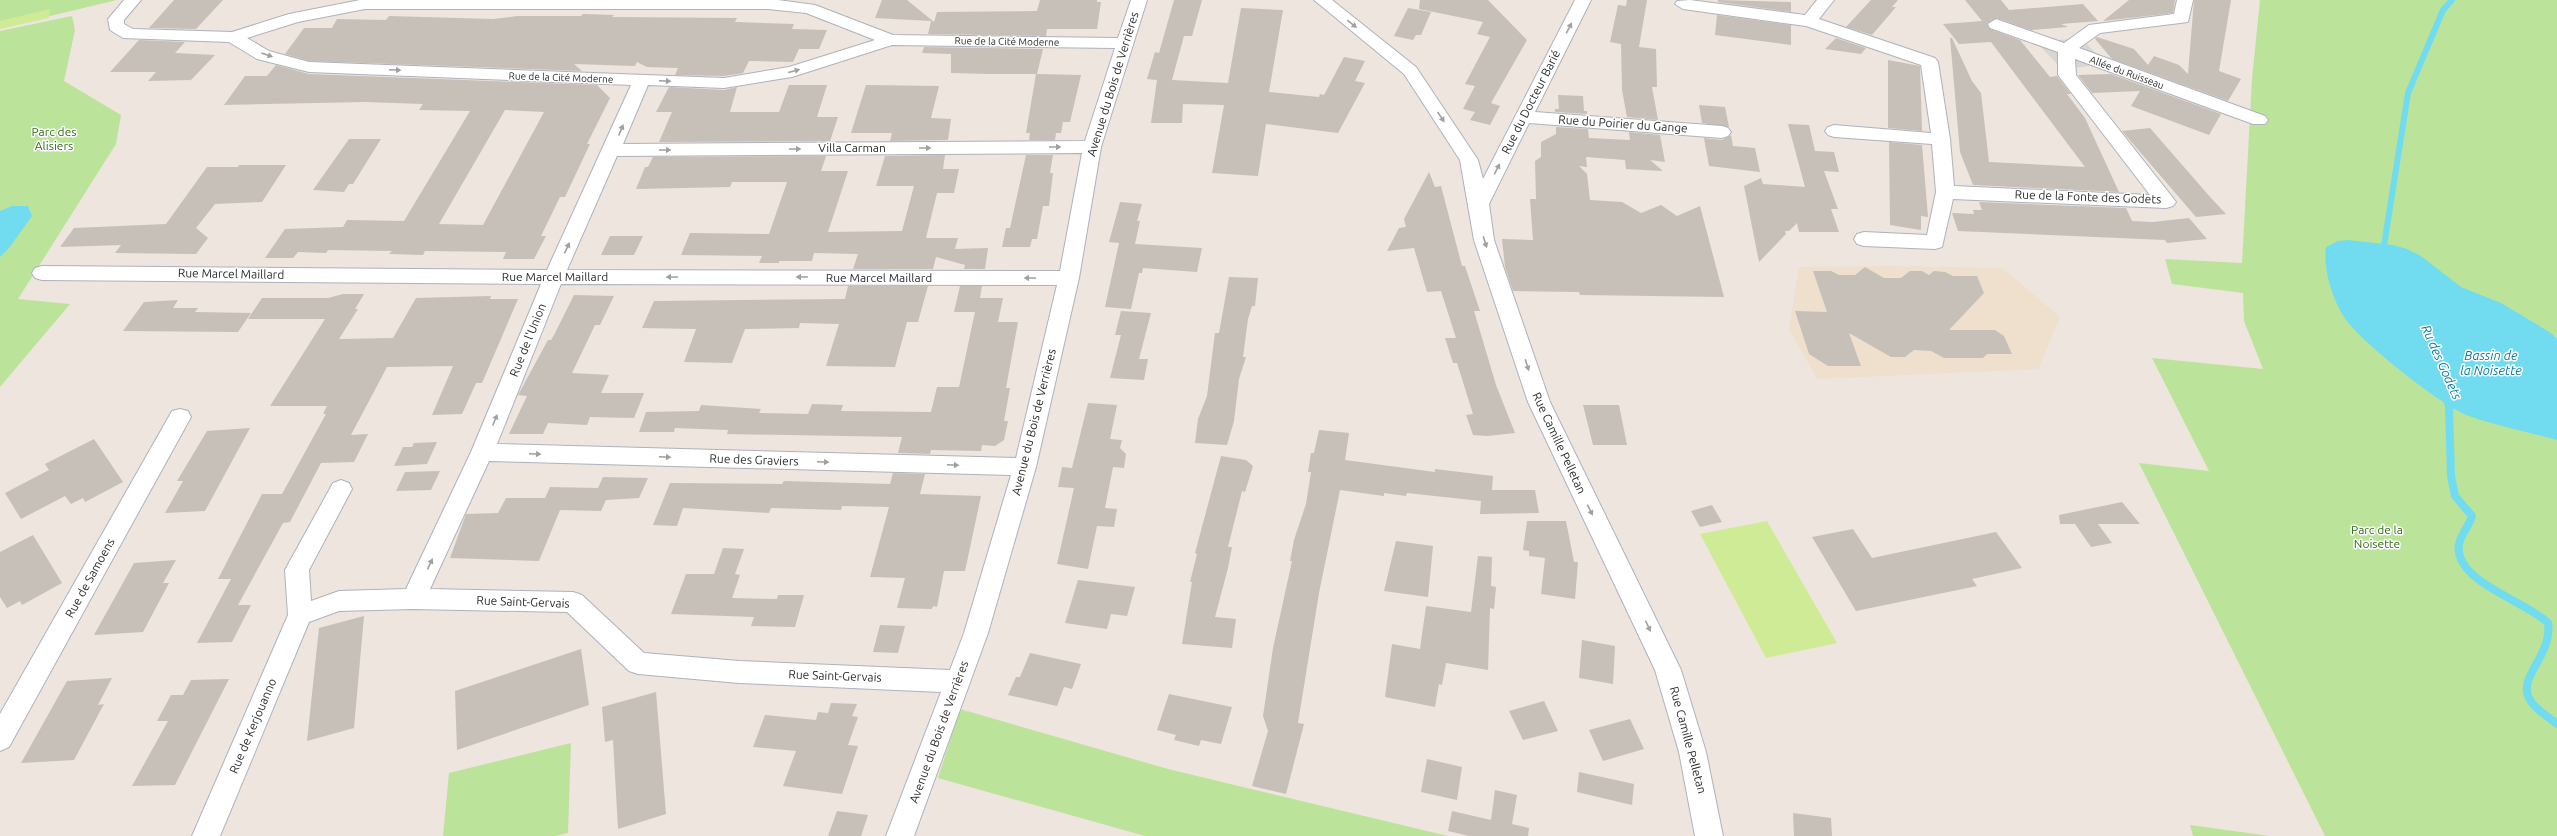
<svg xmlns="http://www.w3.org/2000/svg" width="2557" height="836" viewBox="0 0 2557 836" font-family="Ubuntu,sans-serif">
<rect width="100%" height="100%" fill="#ede5de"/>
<path fill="#efe0cd" d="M1885,266L2003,268L2060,317L2038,369L1817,379L1789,329L1799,267Z"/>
<path fill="#bbe49a" d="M0,0H117L0,28Z
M2260,0H2557V836H2325L2139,463L2209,471L2152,358L2263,369L2244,321L2243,293L2172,284L2165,259L2242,263L2252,79Z
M72,16L75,30L64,81L121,115L116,144L18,299L70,304L0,387V31Z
M960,709L1168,769L1448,836H1145L938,778Z
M571,743L568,833L555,836H443L449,773Z
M2190,825L2270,836H2193Z"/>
<path fill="#d0eb96" d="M50,9L49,18L0,29V21Z
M1767,521L1837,643L1766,658L1700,534Z"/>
<path fill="#d9d5d1" d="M2081,38L2106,64L2062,69L2036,42Z"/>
<path fill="#71dbf0" d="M12,206H28L32,216L9,248L0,257V211Z
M2348,240L2393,245L2407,249L2421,256L2461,287L2501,303L2551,333L2557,339V440C2528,432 2497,426 2469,416C2443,407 2358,340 2344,317C2332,298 2323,269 2326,247L2338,241Z"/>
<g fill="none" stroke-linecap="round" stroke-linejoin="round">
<path stroke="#71dbf0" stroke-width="6" d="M2383,252L2408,93L2443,10L2452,0"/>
<path stroke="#71dbf0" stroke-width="8" d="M2445,396L2449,405L2451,476L2455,496L2472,516C2469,526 2461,534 2459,544C2453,582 2527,601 2548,623C2553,653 2520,675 2528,696C2533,708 2547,716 2557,724"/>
</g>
<path fill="#c6c0b9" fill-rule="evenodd" d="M174,0H223L196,29L149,28Z
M882,0H907L934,22L937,12L1037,11L1040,0H1097V2H1101L1097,29H1047L1046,36L928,34L931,21L875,18Z
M1174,0H1202L1192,36H1184L1172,80L1228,83L1241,8L1283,10L1269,92L1319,97L1320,94L1324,95L1344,57L1365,61L1355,81L1365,83L1338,133L1266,124L1258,176L1212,173L1224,105L1183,104L1182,123H1151L1157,80L1147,79L1155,52L1159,53Z
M1420,0H1488L1527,40L1491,103L1500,106L1490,125L1470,120L1475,112L1463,109L1475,86L1465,84L1490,37L1477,34L1483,22L1419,9Z
M1627,0H1647L1639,47L1656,49L1657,87H1652L1658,120L1627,117L1622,90L1621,44L1610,42L1618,5L1626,6Z
M1718,0L1791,2V12L1718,2Z
M1871,0H1898L1892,7H1896L1872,35L1846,27Z
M1965,0H2001L2009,10L2083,4L2098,21L2061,24L2068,27L2031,30L1996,18L1987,24L1990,29L2020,40L2050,77L2057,76L2071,94H2067L2085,118L2119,192L1973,185L1960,152L1950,38H1952L1972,81L1981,93L1989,162L2085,167L1991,42L1959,44L1943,24L1982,21Z
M2129,0H2175L2173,13L2103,21Z
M2194,0H2231L2219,71L2241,79L2228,101L2112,59L2095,39L2097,37L2134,49L2148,65L2154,56L2179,65L2188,74Z
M1408,8L1431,12L1421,35H1416L1413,40L1394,36Z
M583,14L614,15L612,17L737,18L735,22L794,24L792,29L827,30L819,49H799L793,62L749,61L743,73L724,76L675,75L678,68L647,67L637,62L635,66L574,64L582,71L309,61L285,54L304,28H332L337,19L386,20L389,16L493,19L517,16H581Z
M1717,15L1791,25V45L1715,35Z
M1836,38L1866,48L1861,54L1825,49Z
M139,40L185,42L175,53L215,55L191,80L148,81L156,72H110Z
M924,47L1043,49L1037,74H990L951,73V54L922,53Z
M1888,60L1920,66L1922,131L1888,128Z
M276,65L309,74L597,85L610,98L587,144H590L565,197H560L541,236H546L534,259H503L506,252L425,251L423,255L389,254L392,251L328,250L326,253L298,252L293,258H265L285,229L343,227L347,220L404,221L470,111L419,110L423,104L365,102L224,105L245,76H267ZM505,110L544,112L483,225L439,224Z
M1036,74L1081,75L1070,122H1063L1061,133H1056L1055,140H1029L1030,133H1026Z
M2111,74L2221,114L2209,135L2131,106L2140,91L2092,93L2078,75Z
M789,85H827L817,117H838L830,141L659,142L672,112H656L669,87L724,90L737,87L730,112H779Z
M866,85L939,86L931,118L951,119L948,140L890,141L892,133H851Z
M1558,95L1583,96L1584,111H1587V114L1555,112V109H1559Z
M1699,105L1725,107L1729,127L1702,123Z
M1788,124L1809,125L1815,151L1834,152L1839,172L1824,171L1838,209H1831L1839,232H1799L1797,223L1789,231H1785L1786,234L1759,262L1744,186L1761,178L1763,184L1805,187Z
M1556,127L1588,129L1589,138L1630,140L1629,132L1660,135L1665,162L1650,160L1663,171L1626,169L1625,160L1586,157L1587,167L1579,166L1587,174L1590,200L1622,202L1641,213L1661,205L1677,216L1700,206L1724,297L1580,295L1579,292L1513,291L1505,267L1502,239L1533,240L1530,199H1536L1535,161L1541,157V142L1556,134Z
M2150,128L2211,198L2226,214L2196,217L2122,131Z
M1731,135L1733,146L1755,148L1760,172L1709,166L1704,138L1722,140Z
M349,139H381L353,184H349L344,192L313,190Z
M1889,142L1922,145L1928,217L1921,216V230L1890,225Z
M945,155L943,169H959L954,193H937L926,238H958L955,249L988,248L985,269H964L965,265L936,257L933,269H853L858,254L814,253L812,261H779V263H759L762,256L681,255L690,233L769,234L787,182H732L730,187L636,189L645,167H648L653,157L826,156L821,171H848L828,232L902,231L914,186H876L885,156Z
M1026,155H1053L1050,173H1053L1049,206H1043L1037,239H1032L1030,247H1002L1006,228H1010Z
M239,165H286L262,202L215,204L196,228L208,238L196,254L115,253L121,245L60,247L74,228L166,224L207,167H238Z
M1429,172L1435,187L1441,186L1462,266H1465L1480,311H1474L1496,385L1515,433L1487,436L1473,435L1466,415L1473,414L1457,363H1453L1445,338H1456L1441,291L1427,292L1414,248L1387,251L1399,228L1406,227L1404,219Z
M1120,202L1142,204L1137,221H1140L1135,244L1202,248L1197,272L1143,268L1142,273H1139L1131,309L1105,307L1119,243L1109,242Z
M1979,202L2126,208L2132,221L2153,222L2189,218L2207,239L2167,243L2165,240L1958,231L1952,213L1974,214L1973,210H1982Z
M610,236H643L634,255H601Z
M1865,267L1884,278H1901L1910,271H1922L1929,275L1934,271L1945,272L1953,276H1977L1984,293L1949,330H1995L2004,336L2012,354H1987L1983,358H1944L1931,351L1914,350L1905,357H1891L1849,333L1861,366H1828L1809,354L1795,311L1827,312L1813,271H1831L1839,275H1855Z
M1229,277L1258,278L1255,306H1252L1248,319L1243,357H1246L1239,379L1234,421L1227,445L1195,443L1198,419L1207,396L1215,333H1219Z
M848,286H928L918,322H907L895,367L826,366L839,324L800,323L799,328L745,329L732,363L684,362L696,329L642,328L654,301L845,299Z
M960,286H982L980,298H1003L998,322H1018L1006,388H1010L1004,421H1008L1004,440L995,446L982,445L981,451L931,450L930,454L898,453L902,437L727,434L728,430L675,428L674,432H639L646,412L699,411L701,405L761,409L759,413L808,414L812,404L843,405L841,411L931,412L937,387H959L975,312H954Z
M343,294H364L355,309H358L339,339L393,338L416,298L491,296L490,299H518L482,383H476L462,414L432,415L453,366L387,367L351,435L368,434L354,462L321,463L290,522L283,523L238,605H251L232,642L197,643L231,579H218L262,494H282L326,414H323L327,406H270L325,319H248L262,298H328Z
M574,295L614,296L600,325H595L572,373L609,375L601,393H644L634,418L590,417L587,425L548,423L543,434H509L527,396L518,395L548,340H551L554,335Z
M178,300L173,308H198L195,312L251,313L238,332L123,331L144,302Z
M1121,311L1151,313L1139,359H1148L1144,380L1110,378L1121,335H1115Z
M1088,403L1117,405L1110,439L1122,440L1120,448L1126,454L1124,468L1113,467L1105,508L1117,509L1114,527L1097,526L1088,569L1057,564L1074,488L1058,487L1062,467L1072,468Z
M1583,405H1619L1627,445H1593Z
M250,428L205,511L165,513L183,481H177L207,431Z
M1319,430L1349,433L1345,460L1435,472V469L1493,476L1492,490H1535L1539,513L1480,514L1481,501L1407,493L1406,496L1384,493V496L1340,490L1319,593L1298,723L1304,724L1286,794L1252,786L1268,731L1263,716L1273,648L1292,561H1290L1294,540L1306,504L1311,472H1308L1311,453H1314Z
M94,439L123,482L85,502L83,498L71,504L65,496L21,519L5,493L49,470L45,464Z
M437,442L427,464L394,466L403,447H412L414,443Z
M1221,456L1246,460L1253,466L1245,492L1242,491L1228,547H1232L1228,568L1215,617L1236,619L1232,648L1182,644L1192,582H1190L1197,554L1195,553Z
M440,471L431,490L396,491L405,472Z
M893,473L925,474L920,494L981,496L965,571H944L937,607L933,606L932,609L897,608L905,578L870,577L889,507L842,506L841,510L771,508L769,513L683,508L677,526L653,525L670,483L782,484L784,481L890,484Z
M603,477L648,478L639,498L606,500L601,511L560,510L539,561L450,558L466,514L498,513L506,498H545L550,487L598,488Z
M2122,502L2140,524H2098L2112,543L2091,547L2075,524H2060L2059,515Z
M1712,505L1722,522L1700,527L1691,511Z
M1527,521H1566L1574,562H1578L1575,599L1541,594L1545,558L1529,556V551L1523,550Z
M1853,529L1872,558L1996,532L2022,568L1972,579L1977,586L1856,611L1812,537Z
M33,535L62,583L22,605L20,601L7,608L0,597V552Z
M1396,541L1433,546L1428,597L1384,591Z
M723,548L744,549L735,574L740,575L732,598L777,599L778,595H804L795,627L751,626L754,617L671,614L686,574H714Z
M1478,556L1492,557L1491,586L1496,587L1494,609L1490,608L1488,670L1446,663L1442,685L1439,684L1435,707L1385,697L1392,644L1420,649L1426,606L1471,612Z
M176,560L163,583H169L143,632L94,635L134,563Z
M1078,580L1135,587L1127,616L1111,614L1107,629L1065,623Z
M364,616L354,728L307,741L319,628Z
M880,625L905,626L898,653L873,652Z
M1582,640L1615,646L1613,684L1579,678Z
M581,649L589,705L457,750L455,691Z
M1030,653L1081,664L1072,689L1064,687L1057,706L1008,695L1016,677H1020Z
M112,678L98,705L104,704L74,760L21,763L67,681Z
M229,679L175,785L132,786L168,721H157L171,695H183L191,680Z
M656,692L666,814L618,829L613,740L605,742L602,707Z
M1169,694L1232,707L1221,744L1201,740L1199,746L1174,740L1176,735L1157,730Z
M1544,701L1558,731L1523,740L1509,711Z
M831,703L857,704L852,716L858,717L848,745L858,746L842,794L783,786L796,751L753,747L765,715L816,720L818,712L828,713Z
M1630,719L1644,749L1603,761L1589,730Z
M1427,759L1462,767L1457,800L1421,792Z
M1579,772L1634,784L1632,805L1577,792Z
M1495,790L1517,795L1512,824L1529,828L1528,836H1469L1448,831L1452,811L1491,820Z
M837,811L868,815L861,836H828Z
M1793,813L1831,818L1832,836H1794Z"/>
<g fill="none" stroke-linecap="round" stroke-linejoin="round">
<defs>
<path id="street" d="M124,0H141L124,20V24L133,29L232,32L289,14L360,0H778L815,5L893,35L1118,38L1131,0H1147L1101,147L1079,278L1036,467L988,633L914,836H886L941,692L739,683L638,674L629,671L567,612L413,609L339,611L309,622L220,836H192L288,615L285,570L333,483L341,480L349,483L352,489L309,570L311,601L339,591L406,589L471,452L541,284L42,280L35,278L32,273L35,268L42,266L547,270L631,85L309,72L257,59L229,42L123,38L110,30L108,19ZM365,9H768L806,13L875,40L789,67L724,78L309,62L269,51L247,38L298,22ZM892,45L1115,48L1085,141L623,144L648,85L724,88L792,77ZM1082,153L1060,271L567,270L617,156ZM561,284L1057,285L1016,458L497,444ZM489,461L1011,475L964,633L950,670L739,661L644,653L582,595L573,592L430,589Z
M1314,0H1332L1416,67L1478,160L1483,179L1575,0H1591L1535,112L1722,126L1728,128L1731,132L1728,136L1722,138L1529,123L1489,204L1494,240L1550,402L1681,670L1706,752L1723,836H1695L1679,752L1655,670L1528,402L1474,240L1460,160L1404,74Z
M1690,0L1805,15L1817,0H1834L1819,19L1935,58L1938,62L1950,139L1954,186L2150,195L2058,75V52L1990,28L1988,24L1996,19L2064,43L2089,25L2174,14L2177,0H2193L2188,22L2100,33L2079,48L2265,116L2268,120L2265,124H2253L2075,59L2076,75L2173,198L2176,202L2173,206L2166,208L1953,199L1942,247L1935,249L1864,246L1857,244L1854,239L1857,234L1864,232L1927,235L1936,192L1932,144L1834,137L1828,135L1825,131L1828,127L1834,125L1931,133L1921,65L1806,26L1683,9L1675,4L1677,1Z
M180,409L188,411L191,417L9,747L0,751V714L172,411Z"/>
</defs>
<use href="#street" stroke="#aeb2bc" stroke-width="2"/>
<use href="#street" fill="#fff" fill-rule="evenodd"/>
</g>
<defs><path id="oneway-solid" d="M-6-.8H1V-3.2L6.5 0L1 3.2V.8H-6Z"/></defs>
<g fill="#a0a0a0">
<use href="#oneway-solid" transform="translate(1352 24) rotate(39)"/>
<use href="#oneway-solid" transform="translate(1569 28) rotate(-63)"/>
<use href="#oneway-solid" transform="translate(267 55) rotate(19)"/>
<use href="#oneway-solid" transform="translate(395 70) rotate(2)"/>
<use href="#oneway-solid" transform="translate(794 71) rotate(-15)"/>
<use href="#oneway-solid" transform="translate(665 81) rotate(2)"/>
<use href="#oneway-solid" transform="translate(1441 117) rotate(56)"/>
<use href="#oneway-solid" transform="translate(621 130) rotate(-67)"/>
<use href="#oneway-solid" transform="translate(1055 147)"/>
<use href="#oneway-solid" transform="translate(925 148)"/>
<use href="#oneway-solid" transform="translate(795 149)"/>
<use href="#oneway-solid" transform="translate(665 150)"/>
<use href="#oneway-solid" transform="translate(1497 169) rotate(-63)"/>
<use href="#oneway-solid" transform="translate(1485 242) rotate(73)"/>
<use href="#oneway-solid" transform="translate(567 248) rotate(-65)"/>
<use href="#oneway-solid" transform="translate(672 277) rotate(-180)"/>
<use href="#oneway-solid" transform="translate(802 277) rotate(-180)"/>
<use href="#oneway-solid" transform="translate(1030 278) rotate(-180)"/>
<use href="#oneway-solid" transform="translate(1527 365) rotate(72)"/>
<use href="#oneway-solid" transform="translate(495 420) rotate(-68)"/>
<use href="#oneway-solid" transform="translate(535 454) rotate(2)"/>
<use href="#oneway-solid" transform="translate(665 457) rotate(2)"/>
<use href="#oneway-solid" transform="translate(823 462) rotate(2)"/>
<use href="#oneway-solid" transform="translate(953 465) rotate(2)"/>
<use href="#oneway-solid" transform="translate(1590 510) rotate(64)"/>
<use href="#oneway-solid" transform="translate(430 564) rotate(-65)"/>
<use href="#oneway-solid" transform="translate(1648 626) rotate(65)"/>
</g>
<g text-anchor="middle" stroke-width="3" stroke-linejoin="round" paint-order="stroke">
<g font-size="10" fill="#2c2c2c" stroke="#fff">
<text transform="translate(1007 41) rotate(1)" y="4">Rue de la Cité Moderne</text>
<text transform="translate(2127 72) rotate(20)" y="4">Allée du Ruisseau</text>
<text transform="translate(561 77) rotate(2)" y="4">Rue de la Cité Moderne</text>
</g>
<g font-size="12" fill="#2c2c2c" stroke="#fff">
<text transform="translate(1113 84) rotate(-73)" y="4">Avenue du Bois de Verrières</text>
<text transform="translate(1531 102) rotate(-63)" y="4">Rue du Docteur Barié</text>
<text transform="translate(1623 124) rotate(4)" y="4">Rue du Poirier du Gange</text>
<text x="852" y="152">Villa Carman</text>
<text transform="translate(2088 197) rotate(2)" y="4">Rue de la Fonte des Godets</text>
<text transform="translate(231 274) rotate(1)" y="4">Rue Marcel Maillard</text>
<text x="555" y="281">Rue Marcel Maillard</text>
<text x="879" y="282">Rue Marcel Maillard</text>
<text transform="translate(528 340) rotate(-68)" y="4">Rue de l'Union</text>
<text transform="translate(1034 422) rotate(-76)" y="4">Avenue du Bois de Verrières</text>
<text transform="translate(1559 443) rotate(65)" y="4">Rue Camille Pelletan</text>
<text transform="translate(754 460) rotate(2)" y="4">Rue des Graviers</text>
<text transform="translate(90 578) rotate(-61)" y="4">Rue de Samoens</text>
<text transform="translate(523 602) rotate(2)" y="4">Rue Saint-Gervais</text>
<text transform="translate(835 676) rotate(2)" y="4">Rue Saint-Gervais</text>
<text transform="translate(253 726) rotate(-67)" y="4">Rue de Kerjouanno</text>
<text transform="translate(939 732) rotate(-70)" y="4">Avenue du Bois de Verrières</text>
<text transform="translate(1688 740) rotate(75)" y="4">Rue Camille Pelletan</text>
</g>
<g font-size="12" fill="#336a1a" stroke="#fff">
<text x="54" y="136">Parc des<tspan x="54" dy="14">Alisiers</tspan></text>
<text x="2377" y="534">Parc de la<tspan x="2377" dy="14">Noisette</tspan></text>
</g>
<g font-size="13" font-style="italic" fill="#0d7b9e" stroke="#fff">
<text x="2491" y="360">Bassin de<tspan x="2491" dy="15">la Noisette</tspan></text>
<text transform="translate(2442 362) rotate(66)" y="5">Ru des Godets</text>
</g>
</g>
</svg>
